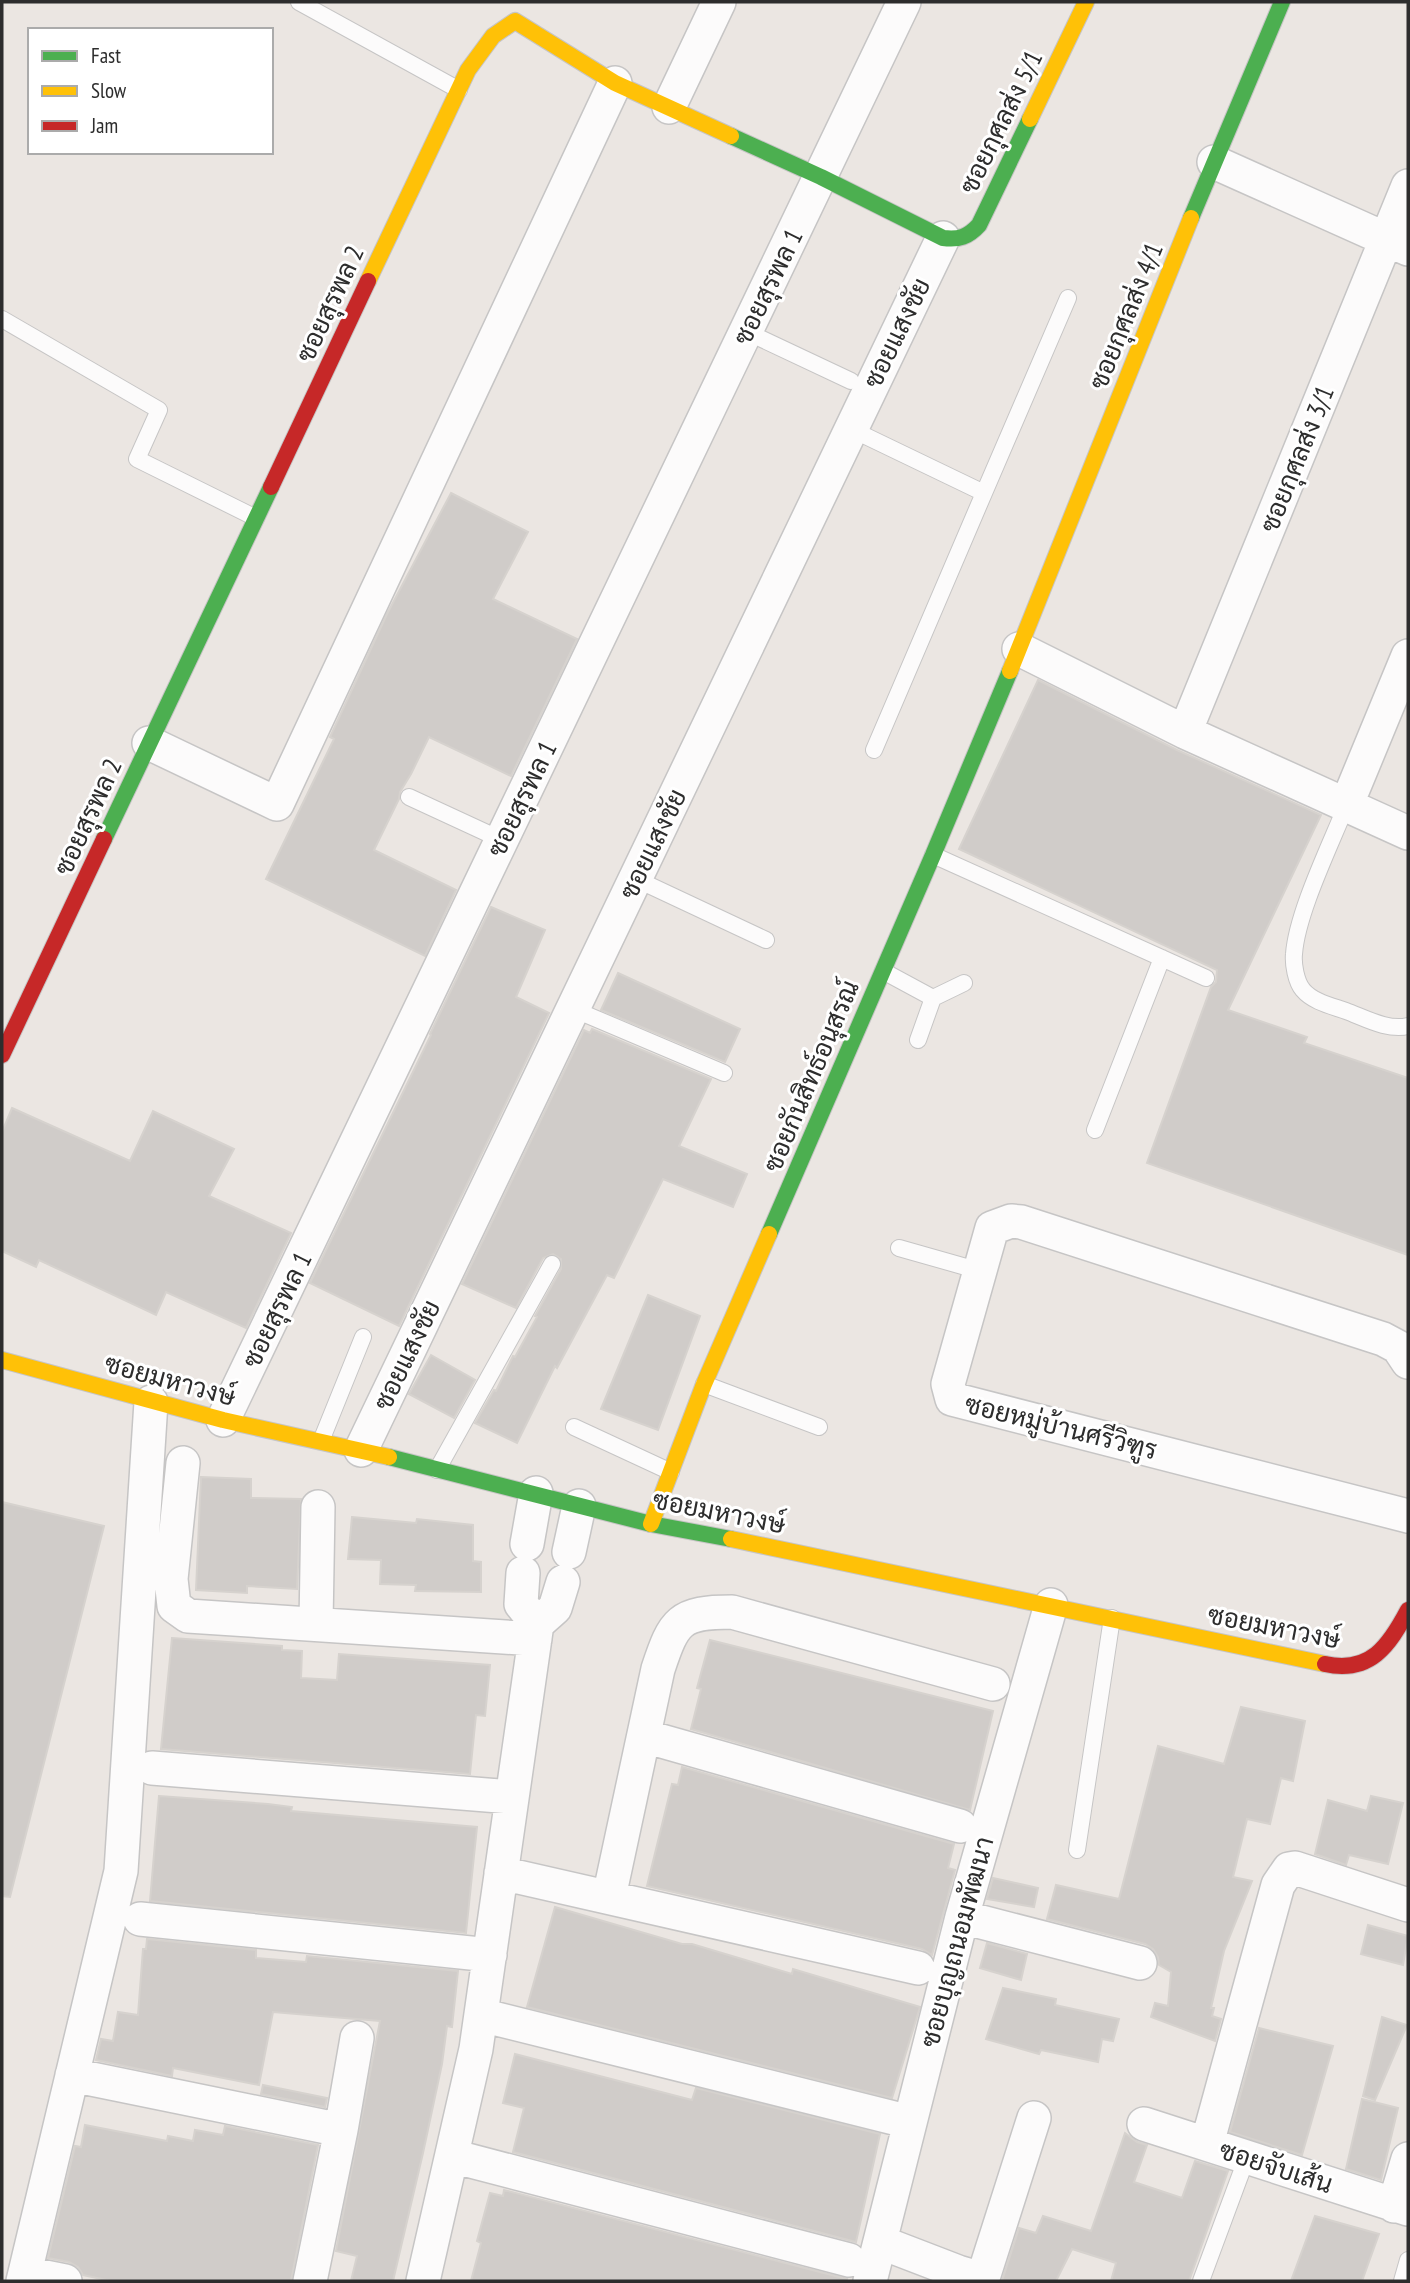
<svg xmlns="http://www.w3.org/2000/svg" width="1410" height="2283" viewBox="0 0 1410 2283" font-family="'PT Sans Narrow',Sarabun,sans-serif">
<rect width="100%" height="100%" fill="#ebe6e2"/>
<path fill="#d0ccc9" stroke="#d6d2ce" stroke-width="2" d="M451,493L528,532L493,599L577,639L511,776L429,737L411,774L400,792L399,799L374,850L456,890L425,956L266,879L334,739L330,737L387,614Z
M1038,680L1177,750L1321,815L1228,1010L1307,1037L1304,1043L1408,1078V1255L1147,1163L1211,987L1216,982L1217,970L959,849Z
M491,907L545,930L516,997L549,1013L399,1326L310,1283L431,1035L430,1034Z
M618,973L740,1029L725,1062L601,1010Z
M592,1029L711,1079L679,1146L747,1174L733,1207L663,1179L614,1278L607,1275L557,1368L555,1366L517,1443L475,1423L494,1390L496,1391L513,1356L515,1357L537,1317L535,1316L561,1269V1259L553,1254L543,1258L516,1308L462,1284L584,1030L590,1033Z
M12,1108L130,1161L153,1111L234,1149L209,1196L291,1233L246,1328L166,1292L156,1315L39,1260L36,1267L2,1251V1132Z
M648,1295L700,1316L658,1430L601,1409Z
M431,1355L475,1380L454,1418L409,1394Z
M201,1477L251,1479V1498L301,1499L297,1589L247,1586V1593L196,1590Z
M2,1502L104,1526L10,1897L2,1896Z
M352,1517L416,1523L417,1519L473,1525V1561L481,1562V1592L415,1591L416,1585L380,1584L381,1560L348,1559Z
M172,1638L282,1646V1650L302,1651L301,1678L337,1680L339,1654L490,1665L485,1716L476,1715L470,1774L161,1749Z
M710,1640L993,1711L970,1810L691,1729L701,1689L697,1688Z
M1241,1707L1305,1721L1293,1781L1281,1778L1270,1824L1247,1819L1233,1877L1252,1881L1224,1951L1211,2008H1214L1212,2016L1221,2019L1215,2041L1151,2017L1155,2003L1168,2006L1171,1972L1159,1965L1158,1957L1153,1949L1145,1944L1047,1919L1056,1885L1119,1899L1158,1746L1224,1764Z
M682,1767L954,1844L948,1868L955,1870L932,1955L922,1949L647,1886L672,1784L678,1785Z
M159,1796L268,1804L292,1807L291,1811L477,1827L466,1933L150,1901Z
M1371,1796L1403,1803L1388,1864L1349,1855L1346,1865L1315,1854L1328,1800L1367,1811Z
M993,1878L1038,1888L1034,1907L987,1899Z
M555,1907L682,1944H692L792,1974L793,1969L920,2007L892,2098L527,2007Z
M1368,1925L1408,1936L1403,1965L1361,1954Z
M147,1939L256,1950V1958L306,1962L307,1956L458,1971L452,2027L447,2026L442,2064L423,2153L393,2281H351L357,2256L336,2251L380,2021L273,2012L259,2085L173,2068L172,2076L96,2060L101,2039L113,2041L118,2012L138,2015L143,1949H146Z
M987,1943L1027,1954L1021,1980L980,1968Z
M1003,1988L1056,1999L1055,2005L1119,2019L1113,2041L1102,2039L1098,2062L1041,2050L1039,2054L986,2039Z
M1382,2017L1407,2025L1375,2100L1363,2096Z
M1259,2028L1333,2046L1302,2155L1230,2132Z
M515,2054L692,2100L696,2088L880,2134L856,2242L513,2152L524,2108L503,2103Z
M263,2085L327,2098L325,2107L261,2094Z
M1362,2099L1398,2108L1381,2180L1346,2169Z
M85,2125L167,2141L168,2136L193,2141L195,2130L223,2135L225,2126L318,2145L291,2281H111L83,2275L78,2267L69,2262L48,2258L75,2146L81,2147Z
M1125,2133L1137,2142L1147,2145L1134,2182L1182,2198L1195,2161L1228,2171L1189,2281H1111L1116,2263L1072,2249L1056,2281H1002L1019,2228L1036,2233L1043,2216L1091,2231Z
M504,2190L847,2279L846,2281H471L481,2243L477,2241L490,2193L503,2196Z
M1315,2216L1379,2234L1362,2281H1291Z"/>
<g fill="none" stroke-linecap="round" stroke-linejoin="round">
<defs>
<path id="lane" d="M299,2L459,90
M2,319L159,410L137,459L256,518
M747,332L851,381
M851,429L984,493L874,750
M984,493L1068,298
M409,797L502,840
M1346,806C1330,846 1297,913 1294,954C1293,964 1296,982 1303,990C1313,1002 1332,1006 1346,1011C1365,1018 1388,1031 1408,1026
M933,855L1206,978
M636,879L766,940
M883,971L933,998L964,983
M573,1009L724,1073
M918,1040L933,998
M1095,1130L1162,958
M899,1248L980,1271
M704,1384L819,1427
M574,1427L671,1472
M321,1441L363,1337
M437,1470L552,1264
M1077,1850L1112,1618
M1201,2281L1247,2157
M1402,2281L1408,2260"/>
<path id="street" d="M669,107L719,2
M1214,162L1408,249
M1019,649L1185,732L1408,833
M1185,732L1408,186
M149,743L277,804L615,83
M1346,806L1408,656
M1408,1362L1398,1347L1383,1339L1021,1222L1011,1221L992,1228L948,1384L952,1399L1408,1516
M223,1420L904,2
M361,1450L943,238
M183,1463L171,1579L174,1606L188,1616L535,1639
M527,1544L536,1493
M569,1552L579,1506
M523,1573L521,1604L537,1624
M316,1624L318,1507
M644,1736L960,1826
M152,1768L512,1797
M501,1873L918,1968
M609,1897L658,1669C674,1621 679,1612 732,1612L993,1684
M962,1917L1140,1963
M140,1919L490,1955
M481,2015L898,2119
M72,2075L341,2130
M1144,2124L1408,2209
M1207,2144L1278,1885L1289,1869L1295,1868L1408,1905
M452,2156L849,2260
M1394,2206L1408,2159
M880,2242L958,2272L982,2279
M25,2273L65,2281
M23,2281L121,1871L151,1402
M310,2281L341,2130L357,2038
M423,2281L476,2049L537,1624L555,1608L563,1582
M870,2281L962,1917L1051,1605
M982,2281L1034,2118"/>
<path id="fast" d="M731,136L821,177L943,238C959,240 968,237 979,225L1030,119
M1191,218L1282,2
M104,839L271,487
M769,1234L933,855L1010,671
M389,1457L651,1524L731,1539"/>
<path id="slow" d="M1030,119L1086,2
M368,281L468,70L493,36L515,21L615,83L731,136
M1010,671L1191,218
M2,1360L223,1420L389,1457
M651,1524L704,1384L769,1234
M731,1539L1325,1664"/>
<path id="jam" d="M271,487L368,281
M2,1055L104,839
M1325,1664C1370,1674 1389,1646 1408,1610"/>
</defs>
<use href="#lane" stroke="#c6c5c5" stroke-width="18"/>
<use href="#street" stroke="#c6c5c5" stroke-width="36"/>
<use href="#fast" stroke="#c6c5c5" stroke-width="18"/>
<use href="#slow" stroke="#c6c5c5" stroke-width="18"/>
<use href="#jam" stroke="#c6c5c5" stroke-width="18"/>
<use href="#lane" stroke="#fcfbfb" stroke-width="16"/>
<use href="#street" stroke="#fcfbfb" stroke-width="33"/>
<use href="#fast" stroke="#4caf50" stroke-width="16"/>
<use href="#slow" stroke="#ffc107" stroke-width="16"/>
<use href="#jam" stroke="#c62828" stroke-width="16"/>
</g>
<g text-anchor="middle" stroke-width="6" stroke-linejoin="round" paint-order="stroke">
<g font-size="26" fill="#2d2d2d" stroke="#fff">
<text transform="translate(1001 122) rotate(-64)" y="9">ซอยกุศลส่ง 5/1</text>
<text transform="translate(768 287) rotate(-64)" y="9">ซอยสุรพล 1</text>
<text transform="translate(330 304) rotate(-65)" y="9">ซอยสุรพล 2</text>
<text transform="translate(1126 316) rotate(-68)" y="9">ซอยกุศลส่ง 4/1</text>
<text transform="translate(897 333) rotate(-64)" y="9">ซอยแสงชัย</text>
<text transform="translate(1297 459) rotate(-68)" y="9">ซอยกุศลส่ง 3/1</text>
<text transform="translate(522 799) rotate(-64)" y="9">ซอยสุรพล 1</text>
<text transform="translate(88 817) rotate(-65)" y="9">ซอยสุรพล 2</text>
<text transform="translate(653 844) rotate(-64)" y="9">ซอยแสงชัย</text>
<text transform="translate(811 1076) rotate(-67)" y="9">ซอยกันสิทธ์อนุสรณ์</text>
<text transform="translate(277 1310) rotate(-64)" y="9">ซอยสุรพล 1</text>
<text transform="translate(407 1355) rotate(-64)" y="9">ซอยแสงชัย</text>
<text transform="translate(170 1380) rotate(15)" y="9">ซอยมหาวงษ์</text>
<text transform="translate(1061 1427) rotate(14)" y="9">ซอยหมู่บ้านศรีวิฑูร</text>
<text transform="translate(719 1512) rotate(11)" y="9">ซอยมหาวงษ์</text>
<text transform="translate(1274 1627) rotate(11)" y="9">ซอยมหาวงษ์</text>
<text transform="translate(957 1942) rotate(-75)" y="9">ซอยบุญถนอมพัฒนา</text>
<text transform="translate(1276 2167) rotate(18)" y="9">ซอยจับเส้น</text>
</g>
</g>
<rect width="1410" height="2283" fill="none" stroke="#2d2d2d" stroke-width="7"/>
<rect x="28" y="28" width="245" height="126" fill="#ffffff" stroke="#ababab" stroke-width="2"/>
<rect x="42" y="51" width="35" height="10" fill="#4caf50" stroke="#ababab" stroke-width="2"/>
<text x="91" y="63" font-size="21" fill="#2d2d2d">Fast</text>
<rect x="42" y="86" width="35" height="10" fill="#ffc107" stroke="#ababab" stroke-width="2"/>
<text x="91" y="98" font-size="21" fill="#2d2d2d">Slow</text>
<rect x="42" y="121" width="35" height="10" fill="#c62828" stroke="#ababab" stroke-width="2"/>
<text x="91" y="133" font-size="21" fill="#2d2d2d">Jam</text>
</svg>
